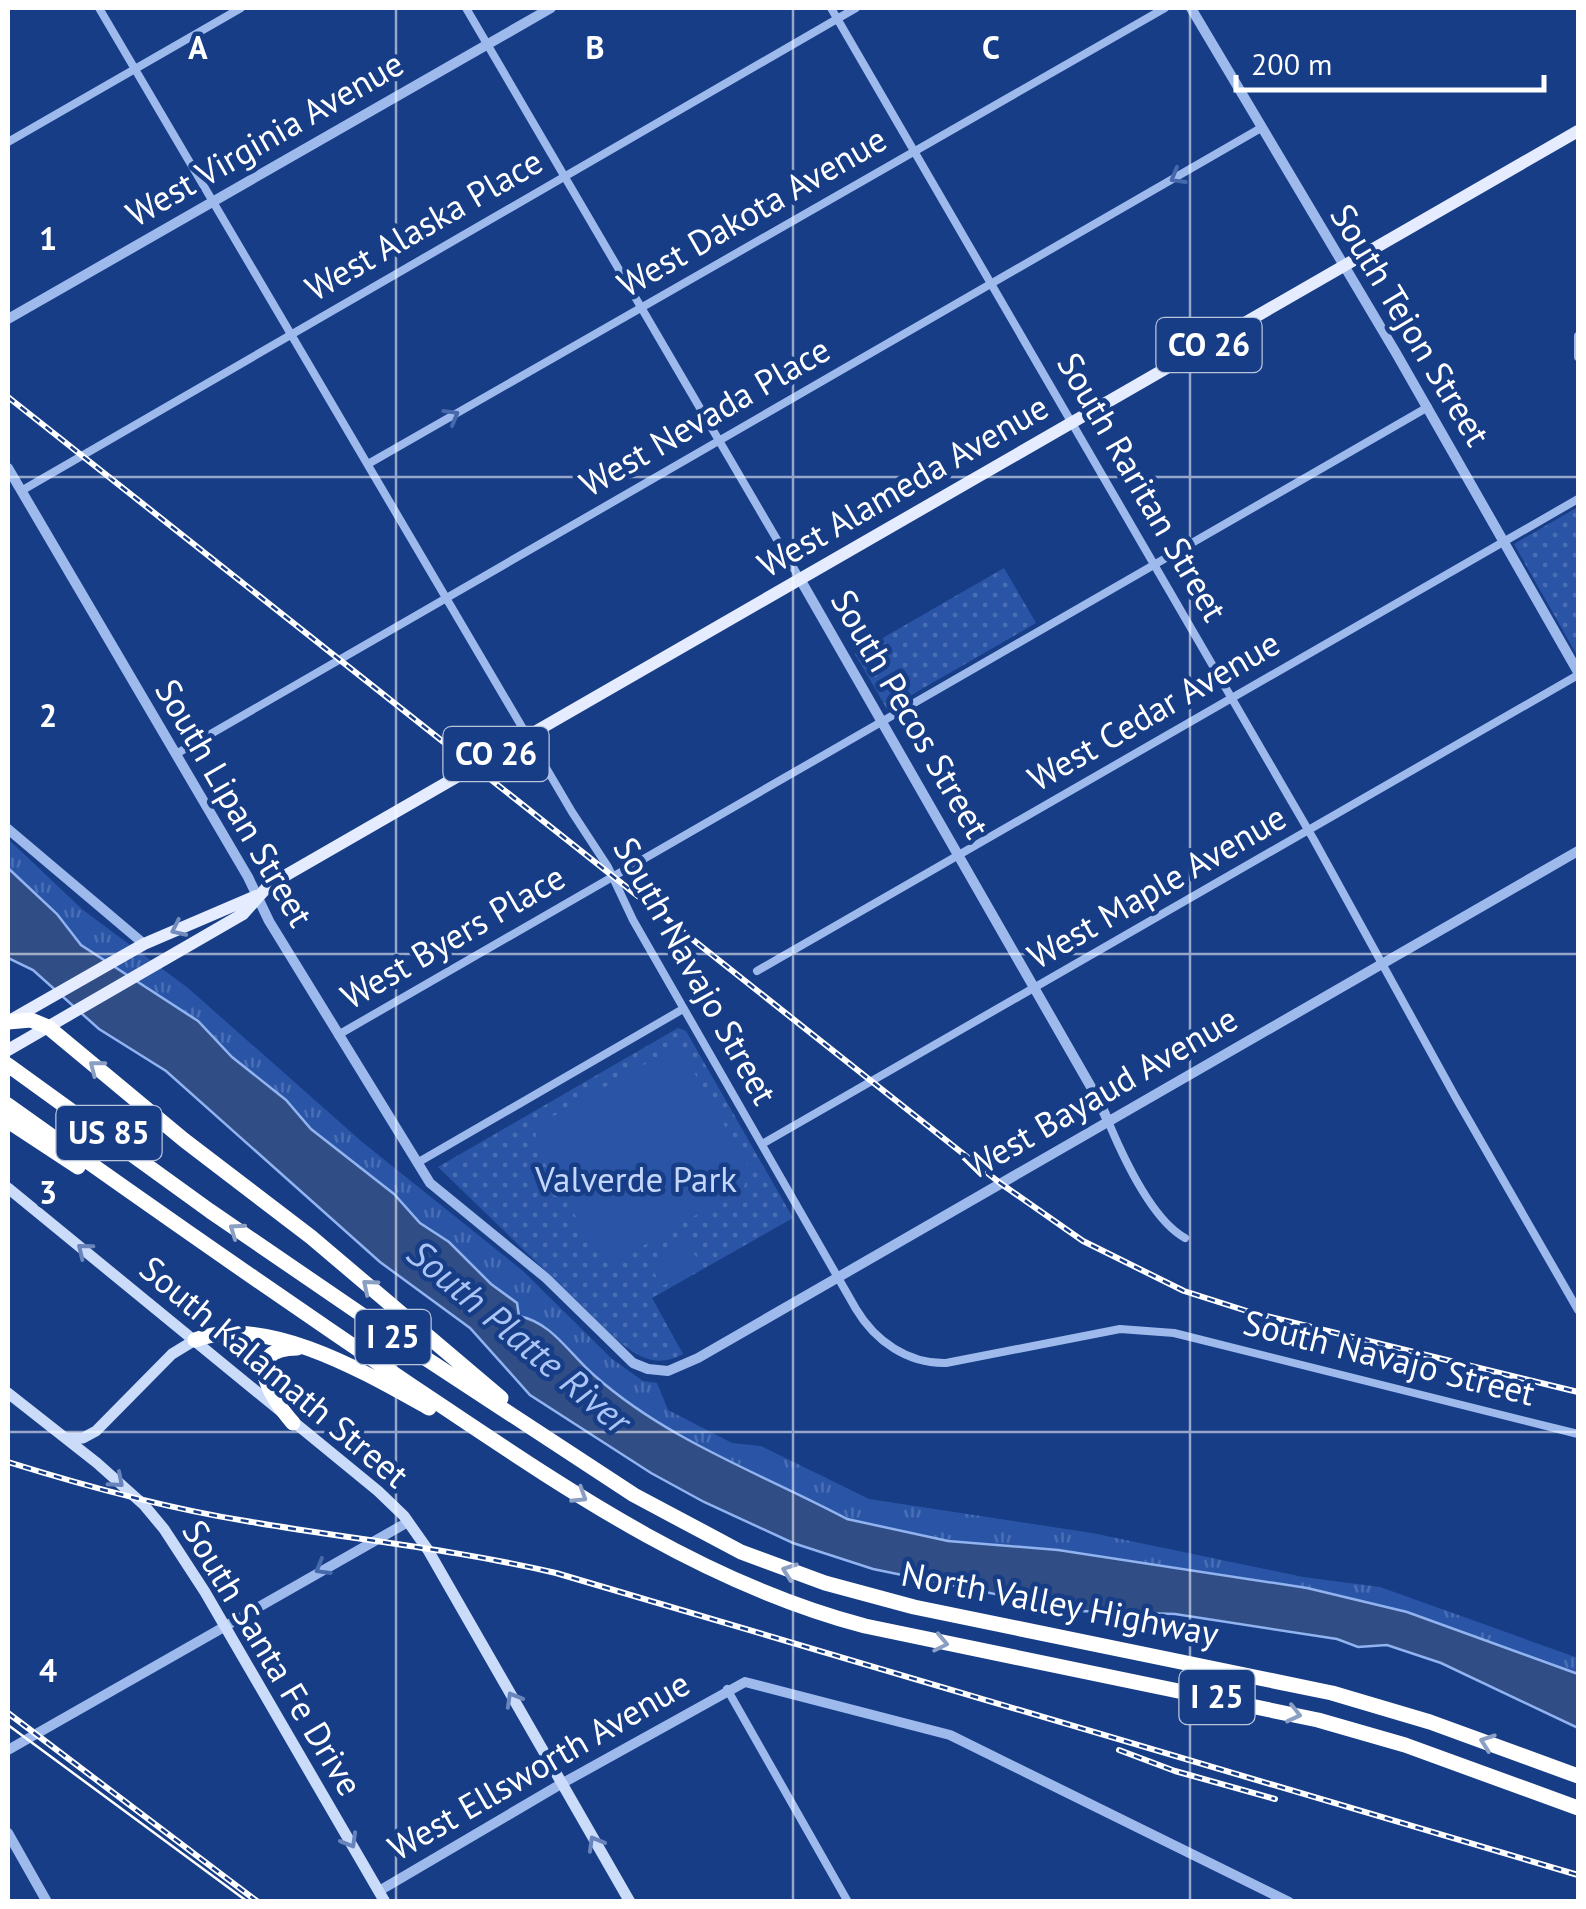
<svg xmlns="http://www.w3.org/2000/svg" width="1586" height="1909" viewBox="0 0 1586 1909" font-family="'PT Sans',sans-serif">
<defs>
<pattern id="grass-tufts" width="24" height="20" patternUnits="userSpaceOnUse" patternTransform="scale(2.5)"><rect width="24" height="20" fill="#2a55a6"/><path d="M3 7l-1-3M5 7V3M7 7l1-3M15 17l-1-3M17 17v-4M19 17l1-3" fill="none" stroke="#4a6eb3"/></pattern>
<pattern id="park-dots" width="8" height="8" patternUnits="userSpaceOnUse" patternTransform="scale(2.5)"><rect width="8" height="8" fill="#2a55a6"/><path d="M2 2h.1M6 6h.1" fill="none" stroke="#4a6eb3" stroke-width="1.8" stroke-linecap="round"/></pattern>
</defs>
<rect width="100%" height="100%" fill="#173d87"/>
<path fill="url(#grass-tufts)" d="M8,839L83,910L188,988L361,1141L523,1271L612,1359L643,1381L657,1383L668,1410L732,1443L761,1446L869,1499L1092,1533L1303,1577L1380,1587L1578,1658V1674L1407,1612L1307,1588L1058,1550L948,1541L847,1519L648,1419L618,1397L574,1355L518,1316L517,1303L491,1284L449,1242L420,1223L394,1194L311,1129L286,1100L232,1057L198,1021L81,945L38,896L8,868Z"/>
<path fill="url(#park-dots)" d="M1578,507V657L1514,544Z
M1004,568L1036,623L887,709L855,654Z
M678,1028L686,1031L793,1218L652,1298L683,1354C658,1368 639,1358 618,1341L438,1167Z"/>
<path fill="#2a55a6" d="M668,1051L684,1055L749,1168L744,1187L617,1261L598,1255L534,1144L538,1125Z
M686,1240L700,1264L662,1286L648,1262Z"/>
<path fill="#314d85" stroke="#91b3f0" stroke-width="2.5" d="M8,868L57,914L81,945L198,1021L232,1057L286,1100L311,1129L394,1194L420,1223L449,1242L491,1284L517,1303L519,1316C553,1323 569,1354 595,1376C667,1440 762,1474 847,1519L948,1541L1058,1550L1307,1588L1407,1612L1578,1674V1728L1441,1663L1387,1645L1358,1647L1337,1639L1175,1614L1078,1611L873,1569L793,1543L704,1502L651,1473L530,1395L470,1328L380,1262L166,1071L99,1029L33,970L8,958Z"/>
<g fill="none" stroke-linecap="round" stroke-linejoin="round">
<path stroke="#9ebaed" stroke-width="8" d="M99,8L572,812L608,867L633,920L856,1309C875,1341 908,1364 946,1363L1120,1329L1174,1333L1578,1434
M466,8L800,579
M831,8L1314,840L1456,1098L1578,1310
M8,142L241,8
M1578,336V357
M368,464L1165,8
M21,491L856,8
M176,754L1261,128
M757,971L1578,499
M338,1035L1428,407
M1108,1121C1123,1157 1151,1219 1185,1238
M762,1144L1578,675
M417,1163L683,1009
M727,1689L848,1902"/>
<path stroke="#9ebaed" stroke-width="10" d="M1191,8L1396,353L1578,672
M8,319L551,8
M8,468L248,877L269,921L430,1183L546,1278L633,1363L648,1369L668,1371L698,1358L1578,851
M800,579L1099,1101L1108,1121
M8,829L144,944
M8,1750L408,1522
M8,1833L47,1902
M379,1891L561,1784L745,1682L950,1735L1289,1902"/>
<path stroke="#cbdbfa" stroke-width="11" d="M8,1188L378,1491L404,1516L428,1550L630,1902
M8,1393L97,1463L144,1505L164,1529L205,1592L385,1902
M68,1438H83L96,1431L172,1354L195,1340"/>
<path stroke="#e5ecff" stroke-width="12" d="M11,1020L144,944L256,896
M8,1050L243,914L269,885L1578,131"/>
<path stroke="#fff" stroke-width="15" d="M8,1022L31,1020L48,1027L184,1140L311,1237L501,1398
M8,1065L210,1211L419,1354L634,1495L741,1552L825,1583L914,1607L1332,1693L1430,1722L1578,1776
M8,1105C141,1200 276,1294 412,1386C556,1482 695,1581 865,1626L1318,1720L1405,1745L1578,1808
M8,1121L78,1167
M195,1340C266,1313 368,1374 429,1408
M293,1423C273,1400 238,1349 297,1348"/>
<path stroke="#fff" stroke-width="2.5" d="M8,1725L248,1902"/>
<defs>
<path id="rail" d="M8,397L1000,1183L1083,1241L1184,1291L1250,1312L1578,1392
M8,1462C85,1486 165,1508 246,1521C349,1539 454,1549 556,1573L1578,1875
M8,1713L258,1902
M1119,1750L1175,1771L1275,1799"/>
</defs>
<use href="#rail" stroke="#fff" stroke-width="6"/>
<use href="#rail" stroke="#173d87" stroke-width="2.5" stroke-dasharray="8" stroke-linecap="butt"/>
</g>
<defs><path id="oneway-chevron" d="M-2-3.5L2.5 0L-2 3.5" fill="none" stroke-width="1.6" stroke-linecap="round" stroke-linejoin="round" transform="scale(2.5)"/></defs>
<g stroke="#4669ab">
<use href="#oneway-chevron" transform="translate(1177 177) rotate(150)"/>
<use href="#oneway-chevron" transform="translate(452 416) rotate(-30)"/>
<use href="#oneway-chevron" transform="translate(322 1568) rotate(150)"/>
</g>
<use stroke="#748cbd" href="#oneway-chevron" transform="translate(178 929) rotate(155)"/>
<g stroke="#8b9ec3">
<use href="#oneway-chevron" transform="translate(96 1067) rotate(-142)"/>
<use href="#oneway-chevron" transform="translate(236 1230) rotate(-145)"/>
<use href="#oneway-chevron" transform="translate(369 1286) rotate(-140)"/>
<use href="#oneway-chevron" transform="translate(580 1496) rotate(32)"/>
<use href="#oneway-chevron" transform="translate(789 1571) rotate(-160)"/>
<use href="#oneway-chevron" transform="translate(941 1643) rotate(12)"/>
<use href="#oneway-chevron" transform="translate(1294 1714) rotate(13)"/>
<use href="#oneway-chevron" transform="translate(1487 1742) rotate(-160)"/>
</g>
<g stroke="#6884bb">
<use href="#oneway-chevron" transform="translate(84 1250) rotate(-141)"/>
<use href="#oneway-chevron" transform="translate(117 1481) rotate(41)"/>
<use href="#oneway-chevron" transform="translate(513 1699) rotate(-120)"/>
<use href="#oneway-chevron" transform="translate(350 1841) rotate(60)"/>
<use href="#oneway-chevron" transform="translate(595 1843) rotate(-120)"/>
</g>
<path fill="none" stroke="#fff" stroke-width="2.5" stroke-opacity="0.55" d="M396,8V1902M793,8V1902M1190,8V1902M8,477H1578M8,954H1578M8,1432H1578"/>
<g text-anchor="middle" stroke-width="9" stroke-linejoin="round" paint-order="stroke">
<g fill="#173d87" stroke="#b9c5db" stroke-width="2.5">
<rect x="1156.5" y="318" width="105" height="54" rx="8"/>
<rect x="443.5" y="727" width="105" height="54" rx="8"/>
<rect x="56.5" y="1106" width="105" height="54" rx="8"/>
<rect x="355.5" y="1310" width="75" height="54" rx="8"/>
<rect x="1179.5" y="1670" width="75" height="54" rx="8"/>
</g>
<g font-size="32" font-weight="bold" fill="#fff">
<text x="1209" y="356">CO 26</text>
<text x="496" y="765">CO 26</text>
<text x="109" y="1144">US 85</text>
<text x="393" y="1348">I 25</text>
<text x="1217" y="1708">I 25</text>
</g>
<g font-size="35" fill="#fff" stroke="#173d87">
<text transform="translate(265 139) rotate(-30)" y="12">West Virginia Avenue</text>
<text transform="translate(752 212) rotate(-30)" y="12">West Dakota Avenue</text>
<text transform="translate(424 225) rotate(-30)" y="12">West Alaska Place</text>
<text transform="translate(1410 325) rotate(59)" y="12">South Tejon Street</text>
<text transform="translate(705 417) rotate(-30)" y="12">West Nevada Place</text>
<text transform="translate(903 486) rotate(-30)" y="12">West Alameda Avenue</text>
<text transform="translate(1142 487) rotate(60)" y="12">South Raritan Street</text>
<text transform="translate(1154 711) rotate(-30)" y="12">West Cedar Avenue</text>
<text transform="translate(910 714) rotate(60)" y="12">South Pecos Street</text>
<text transform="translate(234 803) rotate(60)" y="12">South Lipan Street</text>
<text transform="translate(1157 887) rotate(-30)" y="12">West Maple Avenue</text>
<text transform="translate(453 937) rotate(-30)" y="12">West Byers Place</text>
<text transform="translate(695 971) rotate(61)" y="12">South Navajo Street</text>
<text transform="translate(1101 1093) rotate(-30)" y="12">West Bayaud Avenue</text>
<text transform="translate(1389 1358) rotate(14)" y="12">South Navajo Street</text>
<text transform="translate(274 1372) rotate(40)" y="12">South Kalamath Street</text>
<text transform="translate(1060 1604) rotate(11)" y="12">North Valley Highway</text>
<text transform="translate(272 1658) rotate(59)" y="12">South Santa Fe Drive</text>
<text transform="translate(539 1766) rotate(-30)" y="12">West Ellsworth Avenue</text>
</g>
<g font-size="35" fill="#c4d7fa" stroke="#173d87">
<text x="636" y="1192">Valverde Park</text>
</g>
<g font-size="38" font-style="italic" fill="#aac4f5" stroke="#173d87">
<text transform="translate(519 1337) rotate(40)" y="13">South Platte River</text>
</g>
</g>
<g font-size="32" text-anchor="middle" font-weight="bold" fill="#fff" stroke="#173d87" stroke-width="9" stroke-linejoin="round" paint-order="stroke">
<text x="198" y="59">A</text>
<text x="595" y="59">B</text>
<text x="991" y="59">C</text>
<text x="48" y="250">1</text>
<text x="48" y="727">2</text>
<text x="48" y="1204">3</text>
<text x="48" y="1682">4</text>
</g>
<rect width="1586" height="1909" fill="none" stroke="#ffffff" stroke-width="20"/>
<path d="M1236 75v15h308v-15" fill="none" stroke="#ffffff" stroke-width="5"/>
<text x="1251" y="75" font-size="30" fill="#ffffff" stroke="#173d87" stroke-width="8" paint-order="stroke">200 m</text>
</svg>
